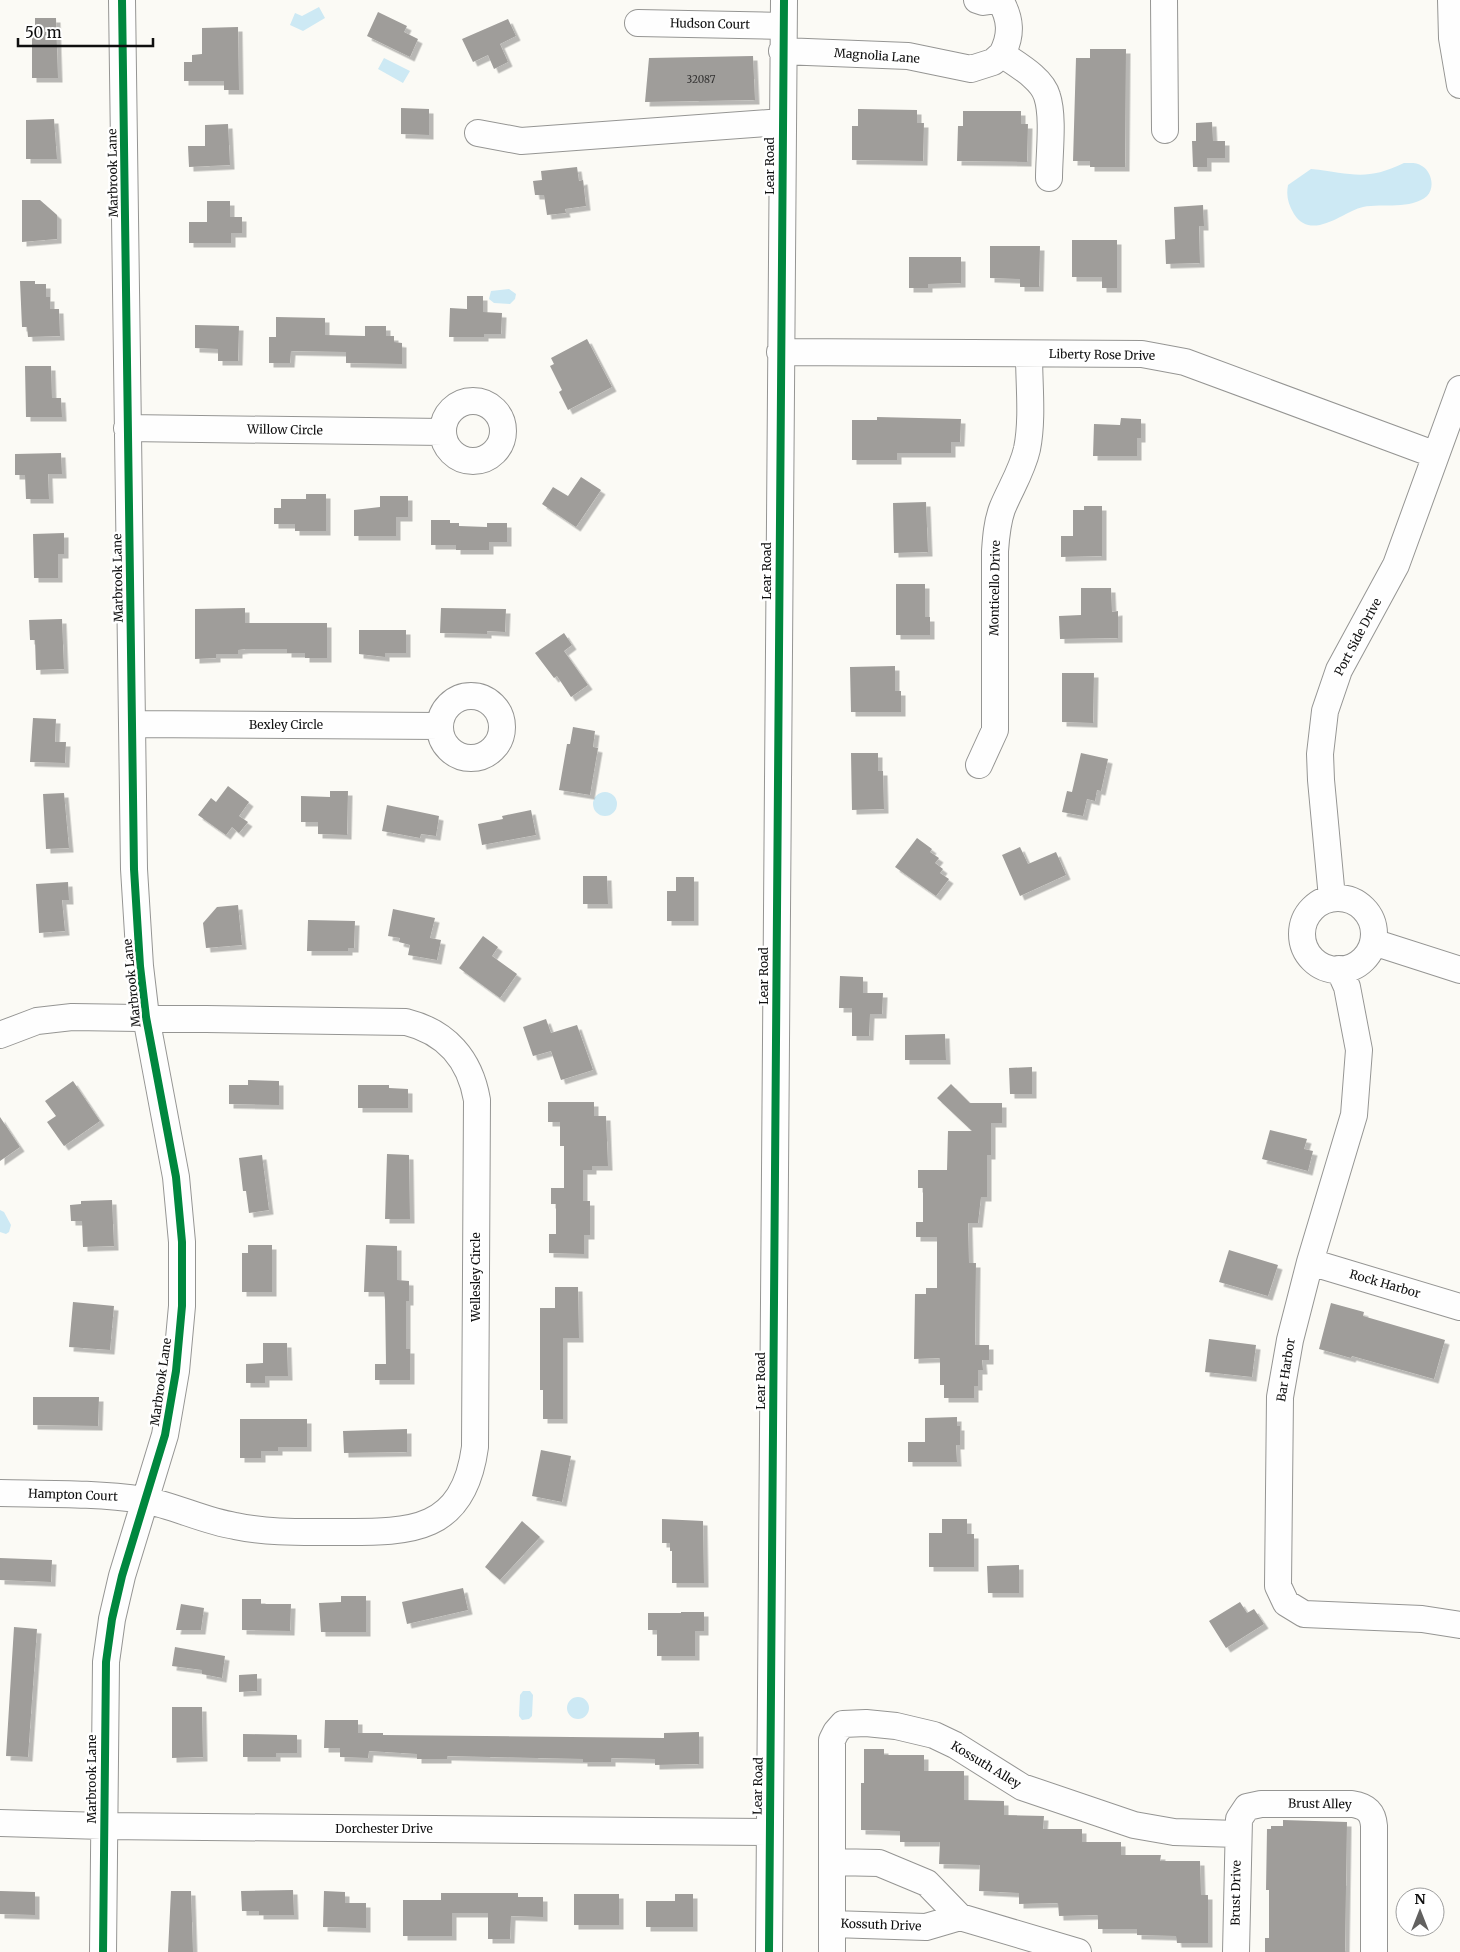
<svg xmlns="http://www.w3.org/2000/svg" width="1460" height="1952" viewBox="0 0 1460 1952" font-family="Merriweather,serif">
<defs>
<filter id="shadow"><feDropShadow dx="4.5" dy="4.5" stdDeviation="0" flood-color="#0004"/></filter>
</defs>
<rect width="100%" height="100%" fill="#fbfaf5"/>
<path fill="#cde9f4" d="M319,7L325,18L303,31L290,25L295,13L302,16Z
M384,58L410,71L403,83L378,69Z
M1404,163C1410,163 1417,162 1422,166C1432,172 1435,188 1427,196C1411,210 1383,203 1363,207C1344,211 1312,242 1294,214C1288,204 1286,196 1288,185L1311,169C1351,173 1365,182 1404,163Z
M509,289L516,294L515,299L510,304L494,303L489,299L491,291Z
M593 804a12 12 0 1 1 24 0a12 12 0 1 1-24 0Z
M0,1210L4,1212L11,1225L9,1232L6,1234L0,1232Z
M523,1691H530L533,1695L532,1716L529,1719L522,1720L519,1716L520,1695Z
M567 1708a11 11 0 1 1 22 0a11 11 0 1 1-22 0Z"/>
<path fill="#9f9d9a" filter="url(#shadow)" d="M378,12L407,26L404,32L418,39L410,57L367,36Z
M35,18H56L58,78H32V36H35Z
M508,19L516,36L500,44L508,62L494,69L488,55L473,62L462,39Z
M238,27L239,90H224V81H184V62H192V55L202,54V28Z
M1090,49H1126L1125,167H1090V161H1073L1076,58H1090Z
M753,56L755,100L645,102L649,58Z
M401,108L429,109V135L401,134Z
M858,109L917,110V123H924L923,161L852,160V126H858Z
M963,111H1021V124H1028L1027,162L957,161L958,126H963Z
M54,119L57,159H26V120Z
M1212,122L1213,141H1225V158H1207V167H1193L1192,141H1196V123Z
M228,124L230,165L189,167L188,146H205V125Z
M577,167L579,181L583,180L586,206L565,209L566,213L547,215L544,195H535L533,181L542,180L541,171Z
M22,200H40L57,215V239L22,242Z
M207,201H230V217H242V233H231V243H189V222H207Z
M1203,205L1204,226H1199L1200,263L1166,264L1165,240L1175,239L1174,207Z
M1072,240H1117V288H1102V277H1072Z
M990,246H1040L1039,287H1020V279L990,278Z
M909,257H961V283L928,284V288H909Z
M20,281H35V284H46V297H50V309H59L60,336L28,337L27,327H22Z
M467,296H483V312L502,313L501,334H484V337H449L450,308L467,309Z
M276,317L325,318V335L365,336V326H386V336H394V342L402,343V364L346,363V352L291,351L290,363H269V337H276Z
M195,325L239,326L238,361H218V349L195,348Z
M587,339L612,387L568,410L559,392L562,390L550,366L554,364L551,358Z
M25,366H51L52,398H61L62,417H26Z
M877,417L961,419L960,442H951V453H897V460H852V420H877Z
M1121,418L1141,419V438H1137V456H1093L1094,424L1120,425Z
M61,453L62,474H48L49,499H26L25,475H15V454Z
M581,477L601,490L576,527L542,504L553,487L568,496Z
M306,494H326V531H295V524H274V508H281V499H306Z
M380,496H408V517H396V536H354V510L380,507Z
M926,502L928,552L894,553L893,503Z
M1084,506H1102V556L1061,557V536H1073V510H1084Z
M431,520H450V523H459V526L487,527V523H507V542H489V550H456V545H431Z
M64,533V554H58V578H34L33,534Z
M896,584H925V617H930V635H896Z
M1081,588H1111L1112,612L1118,611V638L1060,639L1059,616L1081,615Z
M245,608V623H327V658H305V653H287V649H245L238,650V654H216V658L195,659V609Z
M441,608L506,609L505,632L487,631V634L440,633Z
M62,619L64,669L36,670L35,640H30L29,620Z
M359,630H406V653H385V657L359,654Z
M564,633L572,645L564,651L588,685L571,697L557,676L554,678L535,653Z
M895,666V691H901V712H851L850,667Z
M1062,673H1094L1093,723L1062,722Z
M33,718L56,719L55,742H66L65,763L30,762Z
M573,727L595,731L593,747L598,748L590,795L559,790L567,744H570Z
M851,753H878V771H883L884,809L852,810Z
M1081,753L1108,759L1101,791L1097,790L1095,801L1087,799L1083,816L1062,812L1067,791L1072,792Z
M228,786L249,802L239,816L248,822L239,833L232,827L226,835L198,815L211,798L216,802Z
M330,791H348L347,835L318,834V822H301V796L330,797Z
M64,793L69,848L46,849L43,794Z
M387,805L439,816L436,836L421,834L420,838L382,831Z
M531,810L536,835L482,845L478,824L503,819L502,816Z
M917,838L932,849L930,852L939,858L935,863L943,869L940,873L949,879L936,896L895,867Z
M1020,847L1028,864L1056,852L1066,875L1020,896L1002,855Z
M583,876H607L608,904H583Z
M676,877H694V921H667V891H676Z
M68,882L69,900H62L65,931L39,933L36,884Z
M238,905L242,945L206,948L203,923L217,907Z
M393,909L435,918L430,938L441,940L437,960L408,955L410,945L399,942L400,938L388,936Z
M308,920L355,921L354,948H348V951H307Z
M483,936L498,947L492,956L517,974L500,998L459,968Z
M840,976L863,977V993H883L882,1014H870L869,1036H852V1008H839Z
M546,1019L551,1033L577,1025L593,1070L561,1080L551,1051L533,1056L523,1027Z
M945,1034L946,1060H905V1035Z
M1032,1067V1094H1010L1009,1068Z
M248,1080L279,1081V1105L229,1104V1085H248Z
M73,1081L100,1121L64,1146L47,1122L56,1116L45,1101Z
M951,1084L970,1103H1002V1123H991V1155H987V1197H981L978,1223H968L969,1263H976L975,1345H989V1360H982L983,1370H978V1386H974V1398H944V1385H940V1358L914,1359L915,1294H926V1288H937V1237H916V1222H923V1188H918V1170H947L948,1131H972L937,1098Z
M358,1085H389V1088L408,1089V1108H358Z
M548,1102H594V1116H606L608,1166H592V1170H583V1201H590V1235H584V1254L549,1253V1234H556V1204H551V1188H564V1146H560V1122H548Z
M0,1117L20,1147L0,1161Z
M1270,1130L1307,1139L1304,1149L1313,1151L1308,1171L1262,1159Z
M387,1154L409,1155L410,1219H385Z
M262,1155L269,1210L249,1213L246,1191H243L239,1158Z
M112,1200L114,1246L83,1247L82,1221H71L70,1205L81,1204V1201Z
M248,1245H272V1292H242V1253H248Z
M366,1245L397,1246V1280L409,1281V1301H406V1349H410V1380H375V1364H386L385,1300L384,1292H364Z
M1229,1250L1278,1265L1268,1296L1219,1282Z
M555,1287H578L579,1338H563V1419H543V1390H540V1308H555Z
M73,1302L114,1306L110,1350L69,1347Z
M1331,1303L1364,1312L1363,1316L1445,1340L1434,1379L1352,1356L1351,1358L1319,1349Z
M1209,1339L1256,1345L1252,1377L1205,1372Z
M263,1343H287L288,1376H265V1383H246V1364L263,1363Z
M33,1397H99L98,1426L33,1425Z
M957,1417V1426H960V1445H956L957,1462H908V1442H925V1418Z
M240,1419H307V1447H278V1451H261V1458H240Z
M407,1429V1452L344,1453L343,1431Z
M541,1450L571,1456L562,1502L532,1496Z
M662,1519L703,1521L704,1583H672V1551H670V1543H662Z
M942,1519H967V1534H974V1567H929V1533H942Z
M522,1521L540,1537L500,1580L485,1567Z
M0,1558L52,1560L51,1582L0,1580Z
M1019,1565V1593H988L987,1566Z
M463,1588L468,1610L407,1624L402,1602Z
M341,1596H366V1632H321L319,1603L341,1602Z
M242,1599H261V1604H291L290,1631L242,1630Z
M1240,1602L1247,1613L1254,1609L1264,1624L1226,1648L1209,1621Z
M181,1604L204,1608L201,1630H176Z
M681,1612H704V1631H695V1656H657V1630H648V1613H681Z
M14,1627L37,1629L28,1757L6,1756Z
M175,1647L225,1656L222,1678L202,1674V1670L172,1666Z
M257,1674V1691L239,1692V1675Z
M172,1707H202L203,1757L172,1758Z
M325,1720H358V1733H383V1735L664,1738V1733L699,1732V1764L655,1765V1759L611,1758V1762H583V1759L447,1756V1759H417V1754L369,1751L368,1758L340,1757V1748H324Z
M243,1734L297,1735V1753H276V1757H243Z
M864,1749H884V1755H924V1771H964V1800L1004,1801V1815L1044,1816L1043,1829H1082V1842H1121V1855H1161L1160,1861H1200L1201,1895H1208V1943H1177L1176,1936L1137,1935V1929H1098V1915L1059,1916L1058,1903L1019,1904V1893L979,1891L980,1865L939,1864L940,1842H900V1831L861,1830V1783H864Z
M1283,1820L1347,1822L1345,1952H1265V1938H1269V1890H1266L1267,1829H1271V1826H1283Z
M293,1890L294,1915H259V1911H242L241,1891Z
M0,1891L35,1892V1915L0,1914Z
M171,1891H191L193,1952H168Z
M324,1891L345,1892V1903H366V1928L323,1927Z
M441,1893H518V1897H543V1917L511,1916L510,1939H488V1913H452V1936H403V1900H441Z
M574,1894H619V1925H574Z
M675,1894H693V1927H646V1901H675Z"/>
<g fill="none" stroke-linecap="round" stroke-linejoin="round">
<defs>
<path id="minor" d="M977,0L983,2L997,0
M1000,0C1011,19 1012,35 1002,54
M1164,0L1165,130
M1451,0L1452,38L1460,85
M638,23L783,26
M782,51L908,56L971,69L993,62L1002,54C1016,64 1042,78 1047,96C1054,117 1049,155 1049,178
M478,133L521,141L782,122
M780,352L1142,354L1185,362L1436,455
M443 431a30 30 0 1 1 60 0a30 30 0 1 1-60 0Z
M127,428L443,432
M440 727a31 31 0 1 1 62 0a31 31 0 1 1-62 0Z
M132,724L440,726
M979,765L995,730V551C996,537 997,523 1002,509C1010,489 1022,471 1027,449C1033,419 1029,385 1029,354
M1332,898L1321,780L1320,754L1325,711L1339,670L1396,565L1460,389
M1302 934a36 36 0 1 1 72 0a36 36 0 1 1-72 0Z
M1373,942L1460,970
M1339,969L1347,987L1359,1050L1354,1115L1310,1262L1290,1340L1280,1397L1278,1586L1286,1603L1304,1614L1422,1619L1460,1625
M0,1035L37,1021L72,1017L406,1022C446,1032 470,1059 477,1100L475,1447C463,1536 406,1532 334,1532C301,1532 268,1533 235,1526C204,1521 175,1506 144,1500C96,1493 48,1494 0,1493
M1310,1262L1460,1307
M0,1823L103,1826L768,1832
M832,1862L879,1863L927,1883L960,1917
M832,1924L926,1927L960,1917L1078,1952
M103,1952L106,1662L112,1619L122,1576L165,1435L176,1371L182,1306V1242L176,1177L146,1017L140,966L134,869L122,0
M769,1952L784,0
M832,1952V1740L836,1732L843,1724L866,1723L896,1726L934,1735L955,1745L1022,1787L1134,1825L1174,1832L1237,1834
M1236,1952L1239,1819L1247,1807L1261,1804H1352C1366,1806 1373,1812 1374,1826V1952"/>
</defs>
<use href="#minor" stroke="#959593" stroke-width="28"/>
<use href="#minor" stroke="#fefefe" stroke-width="26"/>
<defs>
<path id="cycleway" d="M103,1952L106,1662L112,1619L122,1576L165,1435L176,1371L182,1306V1242L176,1177L146,1017L140,966L134,869L122,0
M769,1952L784,0"/>
</defs>
<use href="#cycleway" stroke="#fff" stroke-width="11"/>
<use href="#cycleway" stroke="#00873e" stroke-width="8"/>
</g>
<g text-anchor="middle" stroke-width="5" stroke-linejoin="round" paint-order="stroke">
<g font-size="10" fill="#333232">
<text x="701" y="83">32087</text>
</g>
<g font-size="12" fill="#0f0f0f" stroke="#fff">
<text transform="translate(710 24) rotate(1)" y="4">Hudson Court</text>
<text transform="translate(877 56) rotate(4)" y="4">Magnolia Lane</text>
<text transform="translate(770 166) rotate(-90)" y="4">Lear Road</text>
<text transform="translate(113 173) rotate(-91)" y="4">Marbrook Lane</text>
<text transform="translate(1102 355) rotate(1)" y="4">Liberty Rose Drive</text>
<text transform="translate(285 430) rotate(1)" y="4">Willow Circle</text>
<text transform="translate(767 571) rotate(-90)" y="4">Lear Road</text>
<text transform="translate(118 578) rotate(-91)" y="4">Marbrook Lane</text>
<text transform="translate(995 588) rotate(-89)" y="4">Monticello Drive</text>
<text transform="translate(1358 637) rotate(-62)" y="4">Port Side Drive</text>
<text x="286" y="729">Bexley Circle</text>
<text transform="translate(764 976) rotate(-90)" y="4">Lear Road</text>
<text transform="translate(132 983) rotate(-96)" y="4">Marbrook Lane</text>
<text transform="translate(476 1277) rotate(-90)" y="4">Wellesley Circle</text>
<text transform="translate(1385 1284) rotate(16)" y="4">Rock Harbor</text>
<text transform="translate(1286 1370) rotate(-81)" y="4">Bar Harbor</text>
<text transform="translate(761 1381) rotate(-90)" y="4">Lear Road</text>
<text transform="translate(161 1382) rotate(-82)" y="4">Marbrook Lane</text>
<text transform="translate(73 1495) rotate(2)" y="4">Hampton Court</text>
<text transform="translate(986 1765) rotate(31)" y="4">Kossuth Alley</text>
<text transform="translate(92 1779) rotate(-90)" y="4">Marbrook Lane</text>
<text transform="translate(758 1786) rotate(-89)" y="4">Lear Road</text>
<text transform="translate(1320 1804) rotate(1)" y="4">Brust Alley</text>
<text x="384" y="1833">Dorchester Drive</text>
<text transform="translate(1236 1893) rotate(-89)" y="4">Brust Drive</text>
<text transform="translate(881 1925) rotate(2)" y="4">Kossuth Drive</text>
</g>
</g>
<g transform="translate(1420 1912)"><circle r="24" fill="#ffffff" stroke="#9f9f9f"/>
<path d="M0-4L9 19L0 12L-9 19Z" fill="#626160"/>
<text y="-8" font-size="14" font-weight="bold" text-anchor="middle" fill="#0f0f0f">N</text>
</g>
<path d="M18 38v8h135v-8" fill="none" stroke="#0f0f0f" stroke-width="2.5"/>
<text x="25" y="38" font-size="15" fill="#0f0f0f" stroke="#ffffff" stroke-width="4" paint-order="stroke">50 m</text>
</svg>
